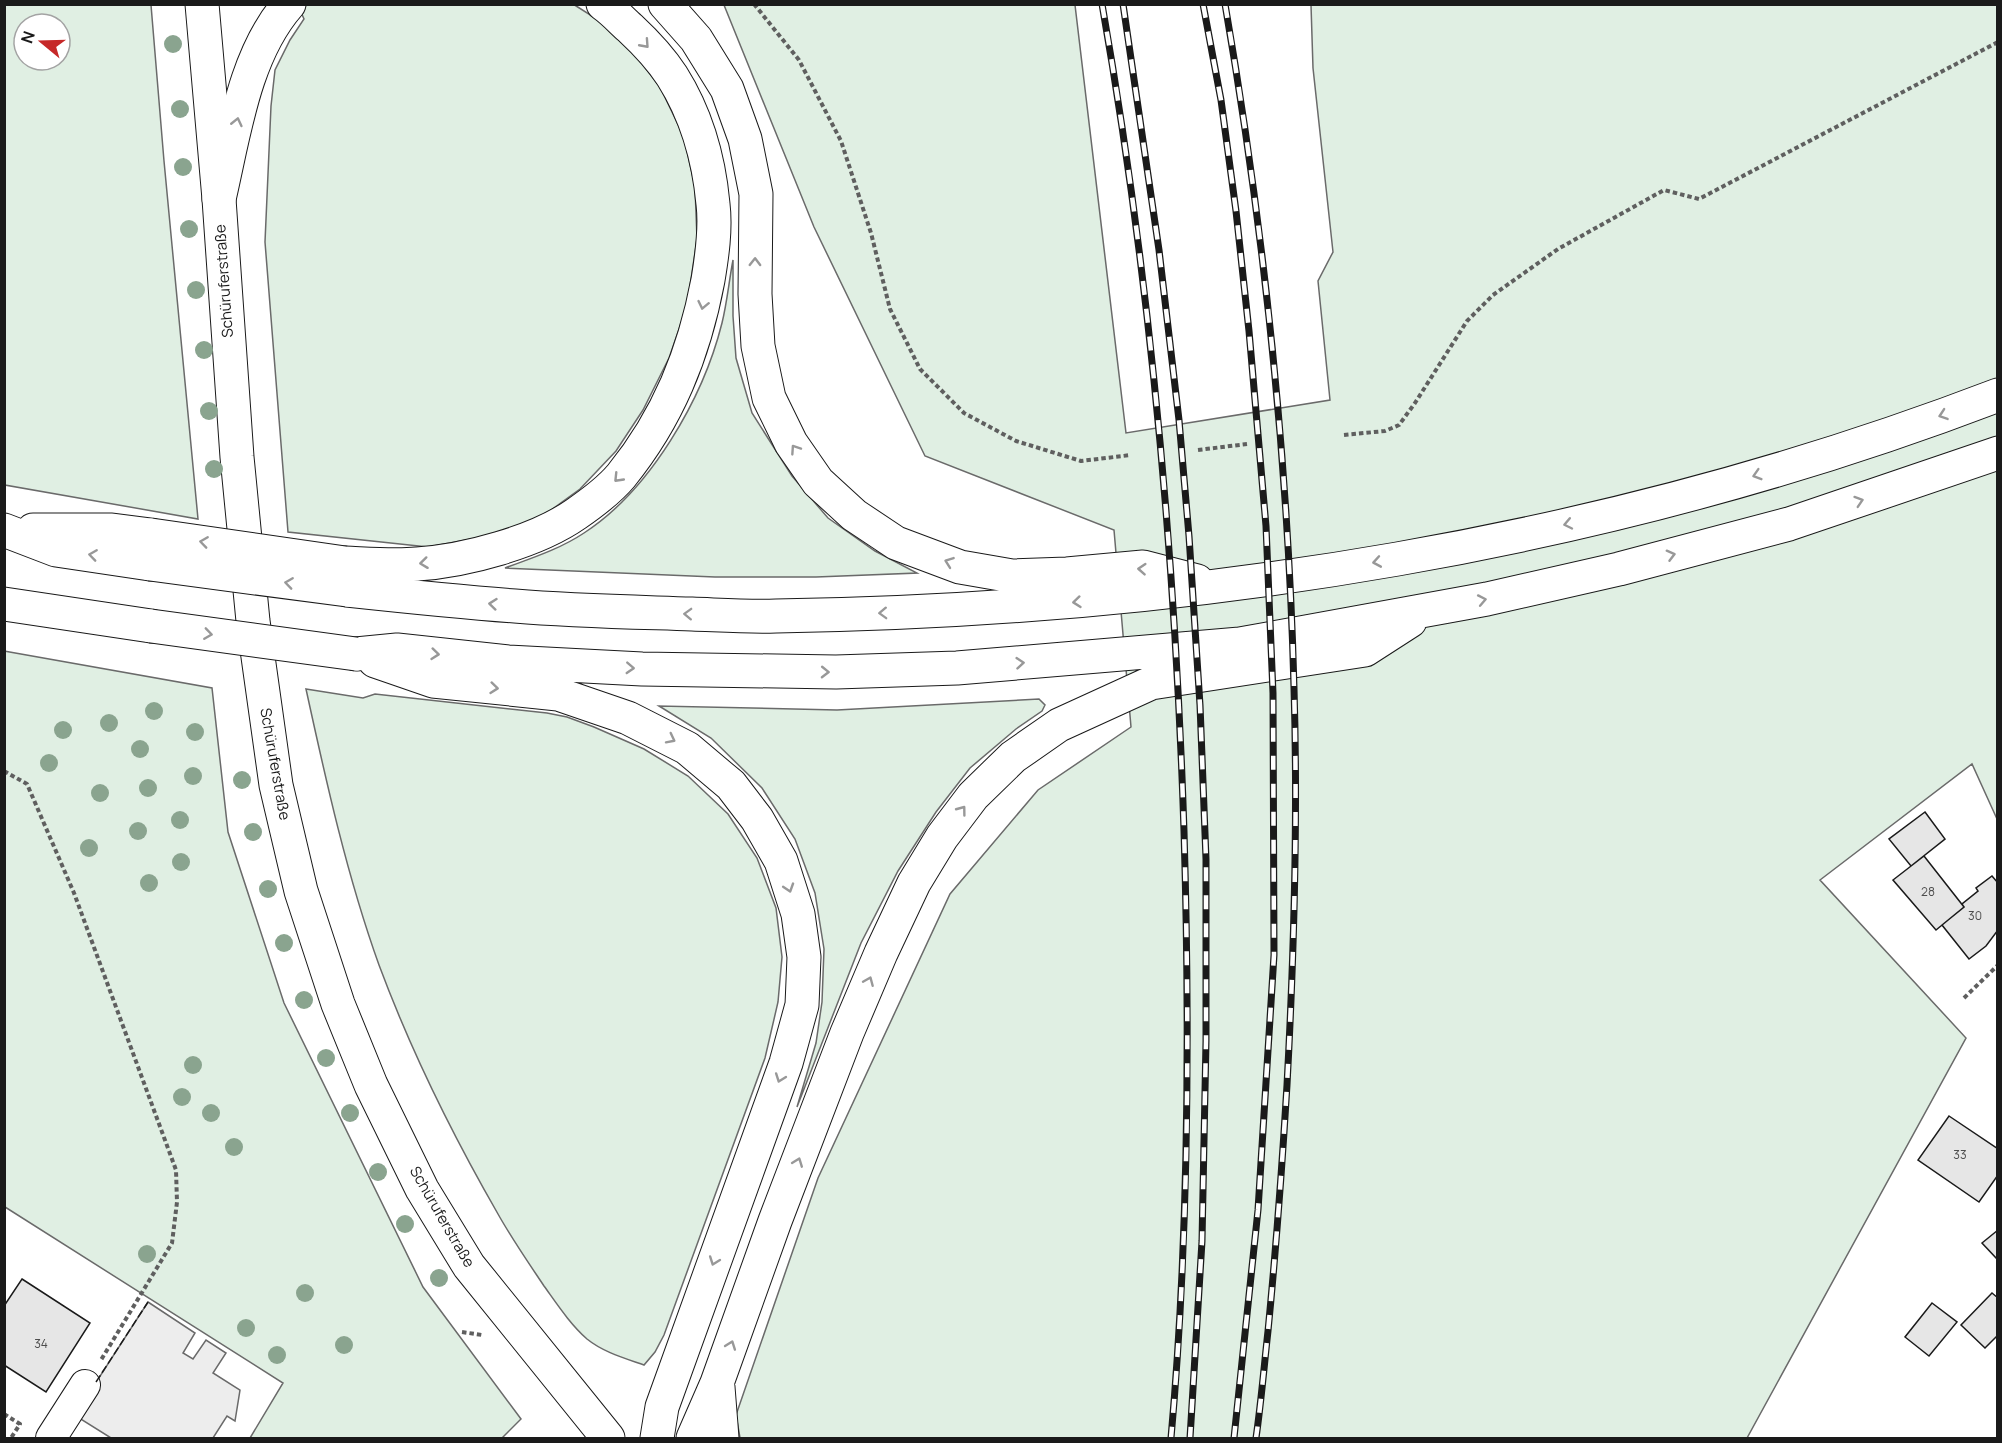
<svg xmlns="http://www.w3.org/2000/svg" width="2002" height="1443" viewBox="0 0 2002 1443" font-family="Manrope,sans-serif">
<rect width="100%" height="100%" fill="#fff"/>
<path fill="#e0efe3" stroke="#6a6a6a" stroke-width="1.5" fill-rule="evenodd" d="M573,4L600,21L630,48L660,87L684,137L695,187L697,239L687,306L669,358L643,410L616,451L580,489L547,513L504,533L428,547L288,532L265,242L271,106L275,70L290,40L304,19L300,10L307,5Z
M4,5H151L164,161L198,519L5,485ZM24,24H60V60H24Z
M724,5H1075L1126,433L1330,400L1318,281L1333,252L1313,68L1311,5H1997V819L1972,764L1820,880L1966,1038L1747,1438H740L736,1415L818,1178L950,894L1038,790L1131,727L1114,530L925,456L814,227Z
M733,260V316L736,358L752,413L792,476L828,518L875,551L917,573L816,577H715L505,568C532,558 560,549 584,533C650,490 703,399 722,323C727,303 729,281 733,260Z
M4,651L212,688L228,832L284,1003L423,1287L521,1419L502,1438H250L283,1383L5,1207Z
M306,689L363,698L375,694L547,713L567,717L594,727L644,749L688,776L728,814L757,858L776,908L782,957L778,1002L765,1058L664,1335L655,1352L644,1365C624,1358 603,1352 587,1339C570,1324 557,1304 544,1286C528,1262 512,1239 498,1214C452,1134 411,1051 379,965C347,876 326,781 306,689Z
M1039,699L1045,705L1042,711L1016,729L970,768L936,812L898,871L861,943L797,1107L816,1043L822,1002L824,949L815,893L795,839L762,788L711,738L659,706L837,710Z"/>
<path fill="#ededed" stroke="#6a6a6a" stroke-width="1.5" d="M148,1302L195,1333L183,1353L193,1359L206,1340L226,1353L213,1373L240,1390L235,1421L227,1416L213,1438H111L79,1418L91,1390Z"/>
<path fill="#e6e6e6" stroke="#1a1a1a" stroke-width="1.5" d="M1925,812L1945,839L1911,866L1889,839Z
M1924,856L1964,907L1936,930L1893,880Z
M1992,876L1998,883V930L1986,946L1969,959L1942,925L1964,907L1962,904L1978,891L1976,888Z
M1949,1116L1998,1149V1175L1979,1202L1918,1160Z
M1998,1230V1260L1982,1243Z
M22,1279L90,1323L46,1392L4,1365V1306Z
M1992,1293L1998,1298V1335L1985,1348L1961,1325Z
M1932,1303L1957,1322L1929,1356L1905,1337Z"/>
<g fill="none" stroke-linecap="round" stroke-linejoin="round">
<defs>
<path id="minor" d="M51,1438L85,1385"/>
<path id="secondary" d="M202,4L219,199L237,457L253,621L276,785L301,891L338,1004L371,1085L422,1189L469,1266L608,1438"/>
<path id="trunk" d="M665,4L696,39L727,89L745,139L756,194L755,294L758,346L769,398L791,443L818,482L854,515L896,543L960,567L1012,576L1067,574L1143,567L1197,581
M219,199C234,135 244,55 289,4
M4,530L56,550L150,564
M33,530H112L151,535
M345,563C369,564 394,566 417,564C465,561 536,542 576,514C589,505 610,489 621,476C668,418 694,354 708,280C712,256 716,229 713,204C709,160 696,114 672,76C661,59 645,42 630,28C621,20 613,11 603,4
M347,590C403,596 459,602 515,606C574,611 633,612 692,614C720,615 748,617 776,616C1191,610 1609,544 1998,395
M4,604L151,626
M356,654L397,650L508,662L642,669L836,672L957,668L1240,644L1487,599L1619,569L1789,524L1998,453
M375,661L433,681L558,694L628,718L687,748L731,785L757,819L781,861L798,914L804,957L802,1005L786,1063L662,1407L657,1438
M718,1387L722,1438
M693,1438L717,1383L775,1221L847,1033L881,953L914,883L942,837L973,796L1013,757L1059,725L1151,683L1365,650L1410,621"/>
</defs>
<use href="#minor" stroke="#1a1a1a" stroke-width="32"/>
<use href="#secondary" stroke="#1a1a1a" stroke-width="35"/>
<use href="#trunk" stroke="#1a1a1a" stroke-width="35"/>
<path stroke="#5f5f5f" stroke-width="4" stroke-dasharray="4.5 3" stroke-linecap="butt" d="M754,4L799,60L841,141L871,233L890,309L920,369L964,413L1016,441L1081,461L1131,455
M1344,435L1385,431L1399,425L1415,403L1467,321L1493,295L1558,249L1664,190L1699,199L1998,42
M1198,450L1247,444
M4,771L27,784L74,893L176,1170L177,1202L172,1243L101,1360
M1964,998L1998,965
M462,1332L482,1335
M4,1414L20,1424L11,1438"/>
<use href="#minor" stroke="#fff" stroke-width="30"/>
<use href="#secondary" stroke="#fff" stroke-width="33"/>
<use href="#trunk" stroke="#fff" stroke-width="33"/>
<defs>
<path id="rail" d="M1102,4C1150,277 1175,555 1184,831C1190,1033 1189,1237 1171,1438
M1123,4L1159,250L1179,420L1189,536L1200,705L1206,859V1041L1202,1241L1190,1438
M1203,4L1221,100L1236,211L1249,331L1266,526L1273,693L1274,955L1258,1210L1234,1438
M1225,4C1264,230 1288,459 1294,688C1298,820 1294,954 1287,1085C1282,1168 1276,1249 1268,1331C1264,1367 1261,1403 1256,1438"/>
</defs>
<use href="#rail" stroke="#1a1a1a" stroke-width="7"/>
<use href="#rail" stroke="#fff" stroke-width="4.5" stroke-dasharray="14" stroke-linecap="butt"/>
<defs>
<path id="trunk-bridge" d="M151,535L345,563
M150,564L347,590
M151,626L356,654"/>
</defs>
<use href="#trunk-bridge" stroke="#1a1a1a" stroke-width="35" stroke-linecap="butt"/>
<use href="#trunk-bridge" stroke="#fff" stroke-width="33"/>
<path stroke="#1a1a1a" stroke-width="1.5" stroke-dasharray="8 3" stroke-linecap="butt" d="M96,1382L148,1302"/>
</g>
<g fill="#8aa48f">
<circle cx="173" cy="44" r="9"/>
<circle cx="180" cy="109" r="9"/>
<circle cx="183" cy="167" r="9"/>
<circle cx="189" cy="229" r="9"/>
<circle cx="196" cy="290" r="9"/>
<circle cx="204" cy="350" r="9"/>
<circle cx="209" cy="411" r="9"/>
<circle cx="214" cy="469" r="9"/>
<circle cx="154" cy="711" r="9"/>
<circle cx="109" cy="723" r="9"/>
<circle cx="63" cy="730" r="9"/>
<circle cx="195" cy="732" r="9"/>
<circle cx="140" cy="749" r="9"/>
<circle cx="49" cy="763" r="9"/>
<circle cx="193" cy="776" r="9"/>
<circle cx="242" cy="780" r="9"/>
<circle cx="148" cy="788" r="9"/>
<circle cx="100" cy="793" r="9"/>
<circle cx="180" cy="820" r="9"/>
<circle cx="138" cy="831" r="9"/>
<circle cx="253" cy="832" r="9"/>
<circle cx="89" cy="848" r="9"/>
<circle cx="181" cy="862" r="9"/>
<circle cx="149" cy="883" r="9"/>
<circle cx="268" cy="889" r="9"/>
<circle cx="284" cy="943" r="9"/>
<circle cx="304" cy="1000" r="9"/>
<circle cx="326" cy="1058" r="9"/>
<circle cx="193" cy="1065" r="9"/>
<circle cx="182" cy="1097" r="9"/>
<circle cx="211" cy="1113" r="9"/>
<circle cx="350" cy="1113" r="9"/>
<circle cx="234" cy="1147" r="9"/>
<circle cx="378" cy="1172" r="9"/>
<circle cx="405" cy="1224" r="9"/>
<circle cx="147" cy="1254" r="9"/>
<circle cx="439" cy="1278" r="9"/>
<circle cx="305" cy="1293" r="9"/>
<circle cx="246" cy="1328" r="9"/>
<circle cx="344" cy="1345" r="9"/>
<circle cx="277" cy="1355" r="9"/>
</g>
<defs><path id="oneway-chevron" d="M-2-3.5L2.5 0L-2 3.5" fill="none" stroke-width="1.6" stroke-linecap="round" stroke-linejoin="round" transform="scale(1.5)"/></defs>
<g stroke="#989898">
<use href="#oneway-chevron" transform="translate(645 44) rotate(48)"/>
<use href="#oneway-chevron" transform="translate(237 122) rotate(-77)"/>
<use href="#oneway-chevron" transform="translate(755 262) rotate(-89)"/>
<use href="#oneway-chevron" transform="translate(703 305) rotate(102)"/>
<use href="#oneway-chevron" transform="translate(1943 415) rotate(161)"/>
<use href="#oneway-chevron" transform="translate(795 449) rotate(-124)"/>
<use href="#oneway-chevron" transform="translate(1757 475) rotate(163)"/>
<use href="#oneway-chevron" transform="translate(618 478) rotate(134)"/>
<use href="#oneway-chevron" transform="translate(1859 501) rotate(-18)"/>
<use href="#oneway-chevron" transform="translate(1568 524) rotate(168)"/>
<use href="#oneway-chevron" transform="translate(204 542) rotate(-172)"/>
<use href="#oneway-chevron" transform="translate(93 555) rotate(-172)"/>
<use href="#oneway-chevron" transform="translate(1671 555) rotate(-15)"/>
<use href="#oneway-chevron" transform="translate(949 562) rotate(-160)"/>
<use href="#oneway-chevron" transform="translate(1377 562) rotate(170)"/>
<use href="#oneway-chevron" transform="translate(424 563) rotate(173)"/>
<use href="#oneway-chevron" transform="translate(1142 569) rotate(-176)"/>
<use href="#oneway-chevron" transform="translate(289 583) rotate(-172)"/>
<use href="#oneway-chevron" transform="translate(1482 600) rotate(-11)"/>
<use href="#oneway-chevron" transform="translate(1077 602) rotate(174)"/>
<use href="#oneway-chevron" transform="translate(493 604) rotate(-174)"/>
<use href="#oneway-chevron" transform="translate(883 613) rotate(178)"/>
<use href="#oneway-chevron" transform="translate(688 614) rotate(-178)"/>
<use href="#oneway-chevron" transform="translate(208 634) rotate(8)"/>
<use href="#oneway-chevron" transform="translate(435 654) rotate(6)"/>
<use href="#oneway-chevron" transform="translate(1020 663) rotate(-5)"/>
<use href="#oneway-chevron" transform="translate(630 668) rotate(3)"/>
<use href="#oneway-chevron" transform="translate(825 672) rotate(1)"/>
<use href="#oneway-chevron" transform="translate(494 688) rotate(6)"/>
<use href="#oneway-chevron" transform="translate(671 739) rotate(27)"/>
<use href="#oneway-chevron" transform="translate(962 810) rotate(-53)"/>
<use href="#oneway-chevron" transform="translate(789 888) rotate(72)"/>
<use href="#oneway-chevron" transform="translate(869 981) rotate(-67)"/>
<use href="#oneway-chevron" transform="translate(780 1078) rotate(110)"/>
<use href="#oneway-chevron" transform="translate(798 1162) rotate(-69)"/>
<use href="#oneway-chevron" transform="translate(714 1261) rotate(110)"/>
<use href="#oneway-chevron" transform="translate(731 1345) rotate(-70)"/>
</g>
<g text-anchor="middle" stroke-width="4.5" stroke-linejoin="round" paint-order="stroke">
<g font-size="12" fill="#4d4d4d">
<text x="1928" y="896">28</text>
<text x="1975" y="920">30</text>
<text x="1960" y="1159">33</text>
<text x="41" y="1348">34</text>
</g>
<g font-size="15" fill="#1a1a1a" stroke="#fff">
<text transform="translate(224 281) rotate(-94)" y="5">Schüruferstraße</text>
<text transform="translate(275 764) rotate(80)" y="5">Schüruferstraße</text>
<text transform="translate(442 1217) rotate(60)" y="5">Schüruferstraße</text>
</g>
</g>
<rect width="2002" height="1443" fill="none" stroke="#1a1a1a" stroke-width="12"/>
<g transform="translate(42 42) rotate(289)"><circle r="28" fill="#ffffff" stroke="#a3a3a3" stroke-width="1.5"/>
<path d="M0-4.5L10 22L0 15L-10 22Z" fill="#c62828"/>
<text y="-9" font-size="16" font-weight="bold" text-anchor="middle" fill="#1a1a1a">N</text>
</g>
</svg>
